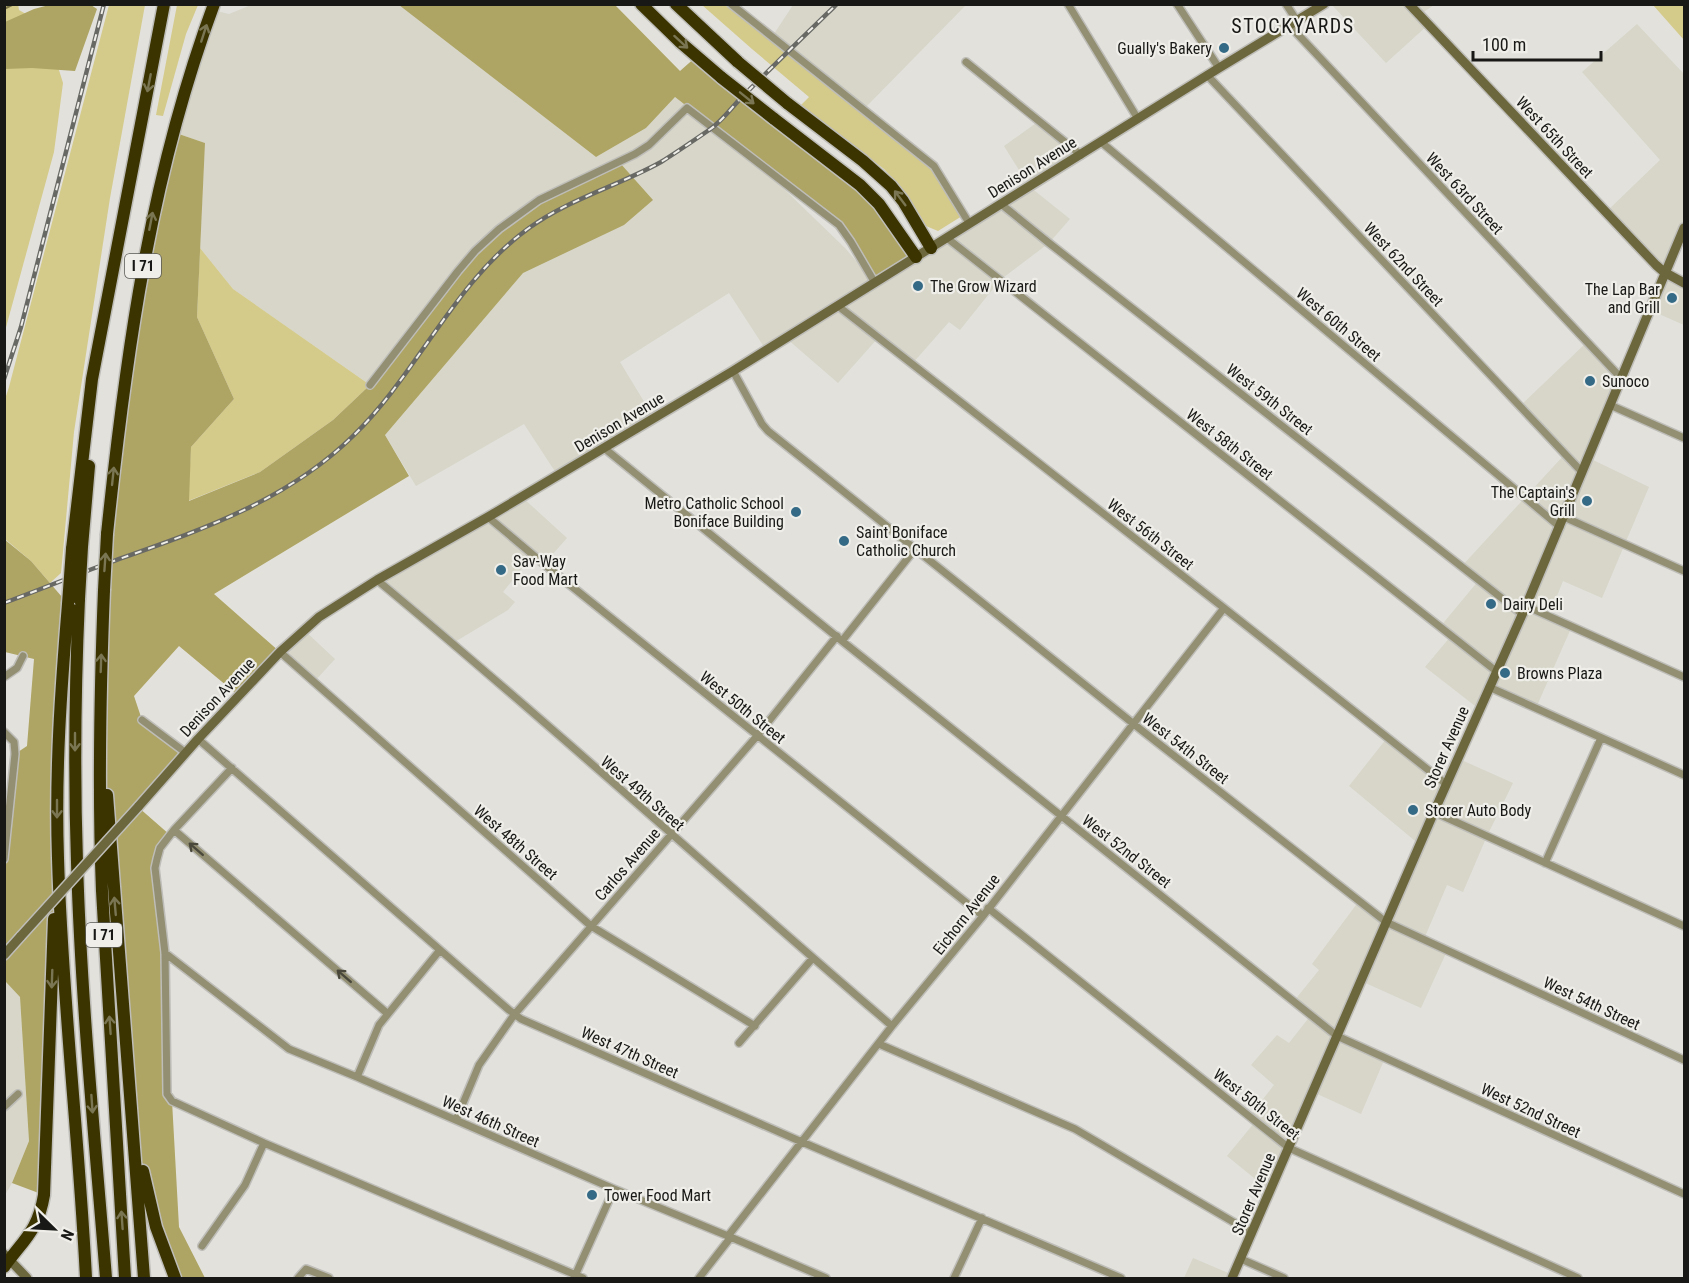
<svg xmlns="http://www.w3.org/2000/svg" width="1689" height="1283" viewBox="0 0 1689 1283" font-family="'Roboto Condensed',sans-serif">
<rect width="100%" height="100%" fill="#e2e1dc"/>
<path fill="#d7d6c9" d="M399,4L596,157L646,128L675,97L757,163L845,248L875,283L1029,186L1004,146L1039,121L1081,155L1030,187L1070,219L1049,243L1000,280L960,330L949,322L912,364L878,338L838,383L786,338L766,350L729,293L620,362L654,418L558,476L524,424L416,486L385,435L370,385L233,289L200,248L205,143L173,132L212,10L229,14L251,5Z
M793,5H966L863,110L772,37Z
M1332,5H1434L1419,15L1428,25L1386,63Z
M1637,24L1684,74V228L1666,272L1684,283V325L1650,310L1665,273L1606,212L1660,160L1582,72Z
M1587,342L1621,378L1589,458L1649,487L1602,598L1563,581L1549,616L1572,626L1536,708L1489,687L1479,709L1425,667L1451,636L1440,627L1479,580L1461,567L1565,454L1520,406Z
M522,497L567,538L544,564L533,555L503,592L515,602L508,610L453,643L377,580Z
M304,630L335,659L314,682L280,652Z
M1387,738L1445,784L1457,758L1513,783L1487,836L1463,892L1447,885L1424,939L1447,951L1421,1008L1361,981L1337,1036L1385,1058L1361,1114L1313,1092L1270,1191L1227,1156L1255,1122L1249,1117L1274,1085L1251,1065L1277,1035L1289,1043L1311,1015L1294,1001L1319,970L1312,964L1359,901L1386,922L1420,845L1349,786Z
M5,981L20,997L29,1141L12,1183L5,1195Z
M1193,1258L1233,1275L1232,1278H1184Z"/>
<path fill="#d4ca8a" d="M18,4L19,10L45,25L63,83L54,152L5,331L4,5Z
M109,5H145L110,198L74,432L61,573L50,583L31,561L5,539V399L9,387Z
M177,5H198L186,34L163,116L156,115Z
M702,5H725L934,169L962,216L938,231L926,226L906,195L896,182L884,169L800,106L809,97L752,49Z
M1653,5H1684V40Z
M200,248L233,289L370,385L333,420L260,472L188,501L191,447L234,399L197,317Z"/>
<path fill="#aea463" d="M49,5H91L97,9L75,71L32,68L5,69V22L34,9Z
M399,5H615L680,71L697,56L845,173L916,257L875,283L846,241L839,225L675,97L646,128L596,157Z
M173,132L205,143L197,317L234,399L191,447L189,501L260,472L333,420L370,385L475,251L539,200L620,163L653,200L624,225L523,273L385,435L409,476L214,594L280,652L239,696L179,646L134,696L142,720L186,753L138,807L170,835L157,859L165,953L167,1094L172,1101L179,1227L205,1278H175L148,1195L140,1158L114,906L100,687L118,434Z
M4,539L31,561L68,604L55,898L44,1195L12,1183L29,1141L20,997L5,981L4,859L15,754L27,746L34,659L5,652Z"/>
<g fill="none" stroke-linecap="round" stroke-linejoin="round">
<path stroke="#7b7446" stroke-width="2" d="M4,9L14,4"/>
<defs>
<path id="street" d="M731,4L934,166L969,223
M1068,4L1138,119
M1177,4L1219,68
M1286,4L1297,21
M1290,26L1621,378
M966,62L1081,155
M1207,75L1582,472
M1101,142L1560,527
M1001,204L1049,243L1522,614
M947,238L1496,671
M838,306L1224,608L1446,784
M733,371L762,424L768,431L1140,729L1386,922L1684,1060
M370,385L458,271L475,251L499,229L539,200L635,154L649,145L687,108L839,225L851,242L875,283
M1610,405L1684,438
M604,448L842,641L1337,1036L1684,1194
M488,517L545,565L983,916
M1564,517L1684,571
M377,580C552,725 720,879 892,1026
M1526,606L1684,677
M842,641L915,549
M280,652L591,926L755,1026
M4,677L17,668L23,656
M1489,687L1684,775
M142,720L186,753
M4,732L14,742L15,754L4,859
M198,739L509,1010L521,1019L795,1139L1121,1278
M232,768L174,830L160,848L157,859L155,868L165,953L167,1094L172,1101L264,1143L583,1278
M1434,812L1684,926
M174,830L388,1014
M1545,863L1601,738
M988,908L1289,1148L1578,1278
M165,953L289,1049L357,1077L614,1189L728,1236L826,1278
M739,1043L812,959
M879,1044L1075,1129L1252,1233
M357,1077L379,1025L440,950
M4,1107L18,1094
M456,1120L479,1065L514,1015L757,736L837,636
M728,1236L892,1026L983,916L1224,608
M202,1246L245,1185L264,1143
M1241,1259L1284,1278
M298,1278L306,1269L329,1278
M574,1278L614,1189
M699,1278L731,1237
M954,1278L982,1218"/>
<path id="secondary" d="M1409,4L1656,265L1664,272L1684,283
M138,807L198,739L280,652L319,617L377,580L488,517L733,371L1219,68L1324,4
M4,955L21,936
M4,1254L27,1278
M1232,1278L1434,812L1526,606L1684,228"/>
<path id="highway" d="M641,4L680,42L722,78
M676,4L738,62
M787,103L863,161L891,186L903,201L931,248
M773,118L860,185L879,204L916,257
M107,534C126,352 150,177 214,4
M82,547L89,466
M72,549L92,379L164,4
M104,590C100,691 98,791 102,891L125,1278
M79,599C75,687 74,775 77,862C81,1001 95,1140 106,1278
M68,604C61,689 55,772 58,858C62,998 79,1138 86,1278
M107,795L144,1278
M143,1171L156,1227L175,1278
M4,1267C24,1239 38,1231 44,1195L54,919"/>
</defs>
<use href="#street" stroke="#bebdb8" stroke-width="10"/>
<use href="#secondary" stroke="#bebdb8" stroke-width="12"/>
<use href="#highway" stroke="#bebdb8" stroke-width="15"/>
<use href="#street" stroke="#928f73" stroke-width="7"/>
<use href="#secondary" stroke="#6d673e" stroke-width="9"/>
<use href="#highway" stroke="#3b3400" stroke-width="12"/>
<defs>
<path id="rail" d="M4,379L21,327L104,4
M4,603C39,590 73,576 108,563C195,532 285,503 353,436C418,373 454,282 529,228C569,199 618,186 661,162C677,152 693,141 709,130C723,121 734,104 746,93C776,63 806,34 837,4"/>
</defs>
<use href="#rail" stroke="#686865" stroke-width="4.5"/>
<use href="#rail" stroke="#efeee9" stroke-width="2" stroke-dasharray="7" stroke-linecap="butt"/>
<defs>
<path id="secondary-bridge" d="M21,936L138,807"/>
<path id="highway-bridge" d="M738,62L787,103
M722,78L773,118
M104,590L107,534
M79,599L82,547
M68,604L72,549"/>
</defs>
<use href="#secondary-bridge" stroke="#bebdb8" stroke-width="12" stroke-linecap="butt"/>
<use href="#highway-bridge" stroke="#bebdb8" stroke-width="15" stroke-linecap="butt"/>
<use href="#secondary-bridge" stroke="#6d673e" stroke-width="9"/>
<use href="#highway-bridge" stroke="#3b3400" stroke-width="12"/>
</g>
<defs><path id="oneway-shaft" d="M-6 0H5M1.5-3L5.5 0L1.5 3" fill="none" stroke-width="1.6" stroke-linecap="round" stroke-linejoin="round" transform="scale(1.5)"/></defs>
<g stroke="#7a7552">
<use href="#oneway-shaft" transform="translate(204 33) rotate(-72)"/>
<use href="#oneway-shaft" transform="translate(681 42) rotate(42)"/>
<use href="#oneway-shaft" transform="translate(149 83) rotate(101)"/>
<use href="#oneway-shaft" transform="translate(747 98) rotate(39)"/>
<use href="#oneway-shaft" transform="translate(900 198) rotate(-127)"/>
<use href="#oneway-shaft" transform="translate(151 221) rotate(-79)"/>
<use href="#oneway-shaft" transform="translate(113 476) rotate(-84)"/>
<use href="#oneway-shaft" transform="translate(105 562) rotate(-86)"/>
<use href="#oneway-shaft" transform="translate(101 663) rotate(-88)"/>
<use href="#oneway-shaft" transform="translate(75 742) rotate(90)"/>
<use href="#oneway-shaft" transform="translate(57 809) rotate(90)"/>
<use href="#oneway-shaft" transform="translate(115 906) rotate(-95)"/>
<use href="#oneway-shaft" transform="translate(52 979) rotate(92)"/>
<use href="#oneway-shaft" transform="translate(110 1025) rotate(-94)"/>
<use href="#oneway-shaft" transform="translate(92 1104) rotate(86)"/>
<use href="#oneway-shaft" transform="translate(122 1220) rotate(-94)"/>
</g>
<g stroke="#49483b">
<use href="#oneway-shaft" transform="translate(196 849) rotate(-139)"/>
<use href="#oneway-shaft" transform="translate(344 976) rotate(-139)"/>
</g>
<g fill="#356a86" stroke="#efeee9" stroke-width="2">
<circle cx="1224" cy="48" r="6"/>
<circle cx="918" cy="286" r="6"/>
<circle cx="1672" cy="298" r="6"/>
<circle cx="1590" cy="381" r="6"/>
<circle cx="1587" cy="501" r="6"/>
<circle cx="796" cy="512" r="6"/>
<circle cx="844" cy="541" r="6"/>
<circle cx="501" cy="570" r="6"/>
<circle cx="1491" cy="604" r="6"/>
<circle cx="1505" cy="673" r="6"/>
<circle cx="1413" cy="810" r="6"/>
<circle cx="592" cy="1195" r="6"/>
</g>
<g text-anchor="middle" stroke-width="4.5" stroke-linejoin="round" paint-order="stroke">
<g fill="#efeee9" stroke="#585855" stroke-width="1.5">
<rect x="125" y="254" width="36" height="24" rx="4.5"/>
<rect x="86" y="923" width="36" height="24" rx="4.5"/>
</g>
<g font-size="15" font-weight="bold" fill="#181816">
<text x="143" y="271">I 71</text>
<text x="104" y="940">I 71</text>
</g>
<g font-size="16" fill="#181816" stroke="#efeee9" text-anchor="start">
<text x="1212" y="54" text-anchor="end">Gually's Bakery</text>
<text x="930" y="292">The Grow Wizard</text>
<text x="1660" y="295" text-anchor="end">The Lap Bar<tspan x="1660" dy="18">and Grill</tspan></text>
<text x="1602" y="387">Sunoco</text>
<text x="1575" y="498" text-anchor="end">The Captain's<tspan x="1575" dy="18">Grill</tspan></text>
<text x="784" y="509" text-anchor="end">Metro Catholic School<tspan x="784" dy="18">Boniface Building</tspan></text>
<text x="856" y="538">Saint Boniface<tspan x="856" dy="18">Catholic Church</tspan></text>
<text x="513" y="567">Sav-Way<tspan x="513" dy="18">Food Mart</tspan></text>
<text x="1503" y="610">Dairy Deli</text>
<text x="1517" y="679">Browns Plaza</text>
<text x="1425" y="816">Storer Auto Body</text>
<text x="604" y="1201">Tower Food Mart</text>
</g>
<g font-size="16" fill="#181816" stroke="#efeee9">
<text transform="translate(1555 137) rotate(47)" y="6">West 65th Street</text>
<text transform="translate(1032 167) rotate(-32)" y="6">Denison Avenue</text>
<text transform="translate(1465 193) rotate(47)" y="6">West 63rd Street</text>
<text transform="translate(1404 264) rotate(47)" y="6">West 62nd Street</text>
<text transform="translate(1339 324) rotate(40)" y="6">West 60th Street</text>
<text transform="translate(1270 399) rotate(38)" y="6">West 59th Street</text>
<text transform="translate(619 422) rotate(-31)" y="6">Denison Avenue</text>
<text transform="translate(1230 444) rotate(38)" y="6">West 58th Street</text>
<text transform="translate(1151 534) rotate(38)" y="6">West 56th Street</text>
<text transform="translate(217 697) rotate(-47)" y="6">Denison Avenue</text>
<text transform="translate(743 707) rotate(39)" y="6">West 50th Street</text>
<text transform="translate(1446 747) rotate(-66)" y="6">Storer Avenue</text>
<text transform="translate(1186 748) rotate(38)" y="6">West 54th Street</text>
<text transform="translate(643 793) rotate(41)" y="6">West 49th Street</text>
<text transform="translate(516 842) rotate(41)" y="6">West 48th Street</text>
<text transform="translate(1127 851) rotate(38)" y="6">West 52nd Street</text>
<text transform="translate(627 864) rotate(-49)" y="6">Carlos Avenue</text>
<text transform="translate(966 914) rotate(-52)" y="6">Eichorn Avenue</text>
<text transform="translate(1592 1003) rotate(25)" y="6">West 54th Street</text>
<text transform="translate(630 1052) rotate(24)" y="6">West 47th Street</text>
<text transform="translate(1257 1104) rotate(38)" y="6">West 50th Street</text>
<text transform="translate(1531 1110) rotate(25)" y="6">West 52nd Street</text>
<text transform="translate(491 1121) rotate(24)" y="6">West 46th Street</text>
<text transform="translate(1253 1194) rotate(-67)" y="6">Storer Avenue</text>
</g>
<g font-size="20" letter-spacing="1.5" fill="#181816" stroke="#efeee9">
<text x="1293" y="33">STOCKYARDS</text>
</g>
</g>
<rect width="1689" height="1283" fill="none" stroke="#181816" stroke-width="12"/>
<g transform="translate(54 1229) rotate(114)" stroke="#efeee9" stroke-width="4.5" paint-order="stroke">
<path d="M0-4.5L10 22L0 15L-10 22Z" fill="#181816"/>
<text y="-9" font-size="16" font-weight="bold" text-anchor="middle" fill="#181816">N</text>
</g>
<path d="M1473 51v9h128v-9" fill="none" stroke="#181816" stroke-width="3"/>
<text x="1482" y="51" font-size="18" fill="#181816" stroke="#efeee9" stroke-width="4.5" paint-order="stroke">100 m</text>
</svg>
